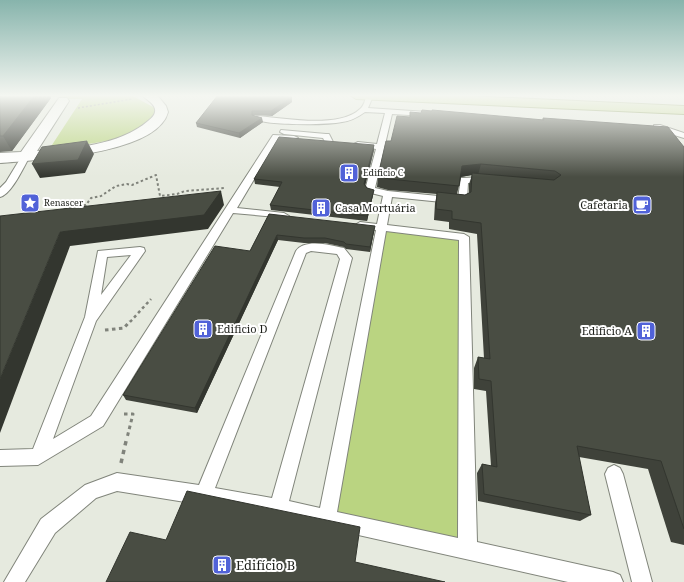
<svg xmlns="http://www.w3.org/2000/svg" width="684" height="582" viewBox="0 0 684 582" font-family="'Noto Serif',serif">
<rect width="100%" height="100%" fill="#e6eadf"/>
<path fill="#bad481" d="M0,95H131L155,108L156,113C132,144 86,144 50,148L82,99H62L61,96L0,101Z
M381,227L464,237L468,551L327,519Z"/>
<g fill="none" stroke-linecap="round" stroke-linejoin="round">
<defs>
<path id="service" d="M367,95L373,96L368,108L427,112L431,114L427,116L392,114L375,188L388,191L458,198L461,178L486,177L490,180L486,183H468L467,201L462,204L392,197L387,225L464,234L469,237L477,542L613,572L620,575L623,582H568L278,517L117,491L96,498L55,533L25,582H4L41,519L85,485L117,473L199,485L296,251C304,238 331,245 344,248L352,258L289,501L320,508L376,230L360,228L355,225L360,222L377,224L383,196L367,192L365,190L376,149L358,146L354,144L358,142L377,144L385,113L365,112C358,117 351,121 342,122C328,125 263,126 253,118L257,116C284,118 339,129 360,109C364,106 365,100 367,95ZM386,231L459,240L458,538L337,512ZM311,251L337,254L340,259L272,498L215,488L306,253Z
M654,125H660L684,133V138L654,129Z
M281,130L326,134H329L333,142L329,144H326L323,138L284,134L280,132Z
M273,135L294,136L298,138L294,140L278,139L237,208L284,213L289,216L288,218L233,213L103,426L38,465L0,466V450L33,449L85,317L98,251L140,247L144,248L145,251L96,321L53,439L91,416ZM131,255L101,295L107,257Z
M23,154H29L30,156C24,166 12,194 0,197V188L6,182Z
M614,465L620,468L623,474L652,582H632L605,474L608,468Z"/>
<path id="minor" d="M142,95H157L166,106L168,112C157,155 36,160 0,163V153L21,152L59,98H67L69,101L37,151C73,148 119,146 148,121C152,118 156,114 155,109C153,102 146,100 142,95Z"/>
<path id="primary" d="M350,95H446L684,106V114L356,99Z"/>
</defs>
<use href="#service" stroke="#81857b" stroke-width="2"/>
<use href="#minor" stroke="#81857b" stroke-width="2"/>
<use href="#primary" stroke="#718737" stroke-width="2"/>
<path stroke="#80837b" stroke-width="1.5" stroke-dasharray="2 2" stroke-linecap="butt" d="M78,108L132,99"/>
<path stroke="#80837b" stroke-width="2" stroke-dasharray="2.5 2.5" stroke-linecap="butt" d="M60,211L63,208L86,205L91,198L101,196L116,186L127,184L132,185L156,175L160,196L177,194L185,191L225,188"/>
<path stroke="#80837b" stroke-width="2.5" stroke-dasharray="3 3" stroke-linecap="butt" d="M130,322L151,299"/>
<path stroke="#80837b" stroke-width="3" stroke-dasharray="3.5 3.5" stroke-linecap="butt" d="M105,330L124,328L130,321
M124,414H133L127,438"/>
<path stroke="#80837b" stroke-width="3.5" stroke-dasharray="4.5 4.5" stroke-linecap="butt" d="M121,463L127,437"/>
<use href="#service" fill="#fff" fill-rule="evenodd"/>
<use href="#minor" fill="#fff" fill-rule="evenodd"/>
<use href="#primary" fill="#c4d890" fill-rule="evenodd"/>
</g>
<path fill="#3f423a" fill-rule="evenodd" d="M0,95H50L51,98L12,151L0,152Z
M292,102L272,116L253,115L263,122L240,138L197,127L196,123Z
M421,113L542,120L543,118L684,147V545L671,542L648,469L579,457L591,515L580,521L478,501L477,473L482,464L491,466L486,391L474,389V368L478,357L484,358L477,234L449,229V222L434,220L435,203L437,194L388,190L377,187L378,176L391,141L410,117ZM472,175L469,184V193L465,195L457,194L461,177Z
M374,150L365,185L373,195L367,221L271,210L270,205L280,187L255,184L254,179Z
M269,214L374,231L370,252L346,249L344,247L325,243H304L278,240L197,413L126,400L123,395L250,251Z"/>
<path fill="#33362f" d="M35,95H50L51,98L12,151L3,136Z
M292,97V102L272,116L271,111Z
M262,118L263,122L240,138L239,133Z
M87,141L94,154L85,173L40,178L32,164Z
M374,145V150L364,190V184Z
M481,164L478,175L472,173V175L460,177L462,166Z
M374,190L373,195L367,221V216Z
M221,191L224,205L208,229L70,246L0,433V379L60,232Z
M375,226L374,231L370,252V247Z
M277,235L278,240L197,413L195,408Z"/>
<path fill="#494d43" stroke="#33362f" d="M0,95H35L3,136H0Z
M218,95H256L292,97L271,111H252V115L262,118L239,133L196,123Z
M422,110L432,111V110L544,120L543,118L668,127L684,147V529L661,461L577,446L591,515L484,494L482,464L497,467L491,381L479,379L478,357L490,359L481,223L452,219V211L436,209L437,192L465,195L471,192L472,173L554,180L561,175L555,171L481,164L462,166L459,186L389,179L378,176L386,141H391L397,116L410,117V112L421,113Z
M279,137L374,145L364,184L367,188L374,190L367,216L270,205L282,182L254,179Z
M87,141L78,160L32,164L42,147Z
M221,191L204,215L60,232L0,379V216Z
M269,214L375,226L370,247L346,244L344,242L325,238H304L277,235L195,408L123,395L215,246L250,251Z
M187,491L360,527L355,562L445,582H106L130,532L166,540Z"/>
<linearGradient id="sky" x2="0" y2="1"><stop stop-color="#87b4ac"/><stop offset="0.54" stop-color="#f4f6f1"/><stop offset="1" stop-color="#f4f6f1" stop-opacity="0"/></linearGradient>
<rect width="684" height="177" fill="url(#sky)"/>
<defs>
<symbol id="building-square" viewBox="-11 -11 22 22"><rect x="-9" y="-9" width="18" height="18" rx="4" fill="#5162d8" stroke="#fff"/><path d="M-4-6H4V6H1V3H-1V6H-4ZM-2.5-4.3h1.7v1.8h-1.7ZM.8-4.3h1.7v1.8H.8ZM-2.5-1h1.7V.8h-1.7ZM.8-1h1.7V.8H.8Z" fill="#fff"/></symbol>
<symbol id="sight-square" viewBox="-11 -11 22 22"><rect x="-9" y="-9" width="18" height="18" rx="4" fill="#5162d8" stroke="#fff"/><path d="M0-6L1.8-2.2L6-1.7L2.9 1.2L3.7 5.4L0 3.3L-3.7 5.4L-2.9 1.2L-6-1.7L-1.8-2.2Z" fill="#fff"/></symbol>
<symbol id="cafe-square" viewBox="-11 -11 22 22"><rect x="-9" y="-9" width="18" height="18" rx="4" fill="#5162d8" stroke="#fff"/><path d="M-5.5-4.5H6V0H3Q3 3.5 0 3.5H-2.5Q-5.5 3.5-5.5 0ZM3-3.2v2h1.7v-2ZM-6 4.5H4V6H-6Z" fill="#fff"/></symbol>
</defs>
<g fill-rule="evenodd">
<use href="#building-square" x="338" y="162" width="22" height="22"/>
<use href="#sight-square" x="19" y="192" width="22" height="22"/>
<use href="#cafe-square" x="631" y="194" width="22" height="22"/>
<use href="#building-square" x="310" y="197" width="22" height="22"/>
<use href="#building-square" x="192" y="318" width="22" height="22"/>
<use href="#building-square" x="635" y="320" width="22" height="22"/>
<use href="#building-square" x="211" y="554" width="22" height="22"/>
</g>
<g text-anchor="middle" stroke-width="4" stroke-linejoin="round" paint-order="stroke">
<g font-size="9" fill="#1e201b" stroke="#fff" text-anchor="start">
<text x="363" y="176">Edificio C</text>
<text x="44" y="206">Renascer</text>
</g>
<g font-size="11" fill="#1e201b" stroke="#fff" text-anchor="end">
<text x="628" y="209">Cafetaria</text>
<text x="335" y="212" text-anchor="start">Casa Mortuária</text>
<text x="217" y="333" text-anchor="start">Edificio D</text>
<text x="632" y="335">Edificio A</text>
</g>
<g font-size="13" fill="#1e201b" stroke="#fff" text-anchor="start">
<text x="236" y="570">Edifício B</text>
</g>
</g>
</svg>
